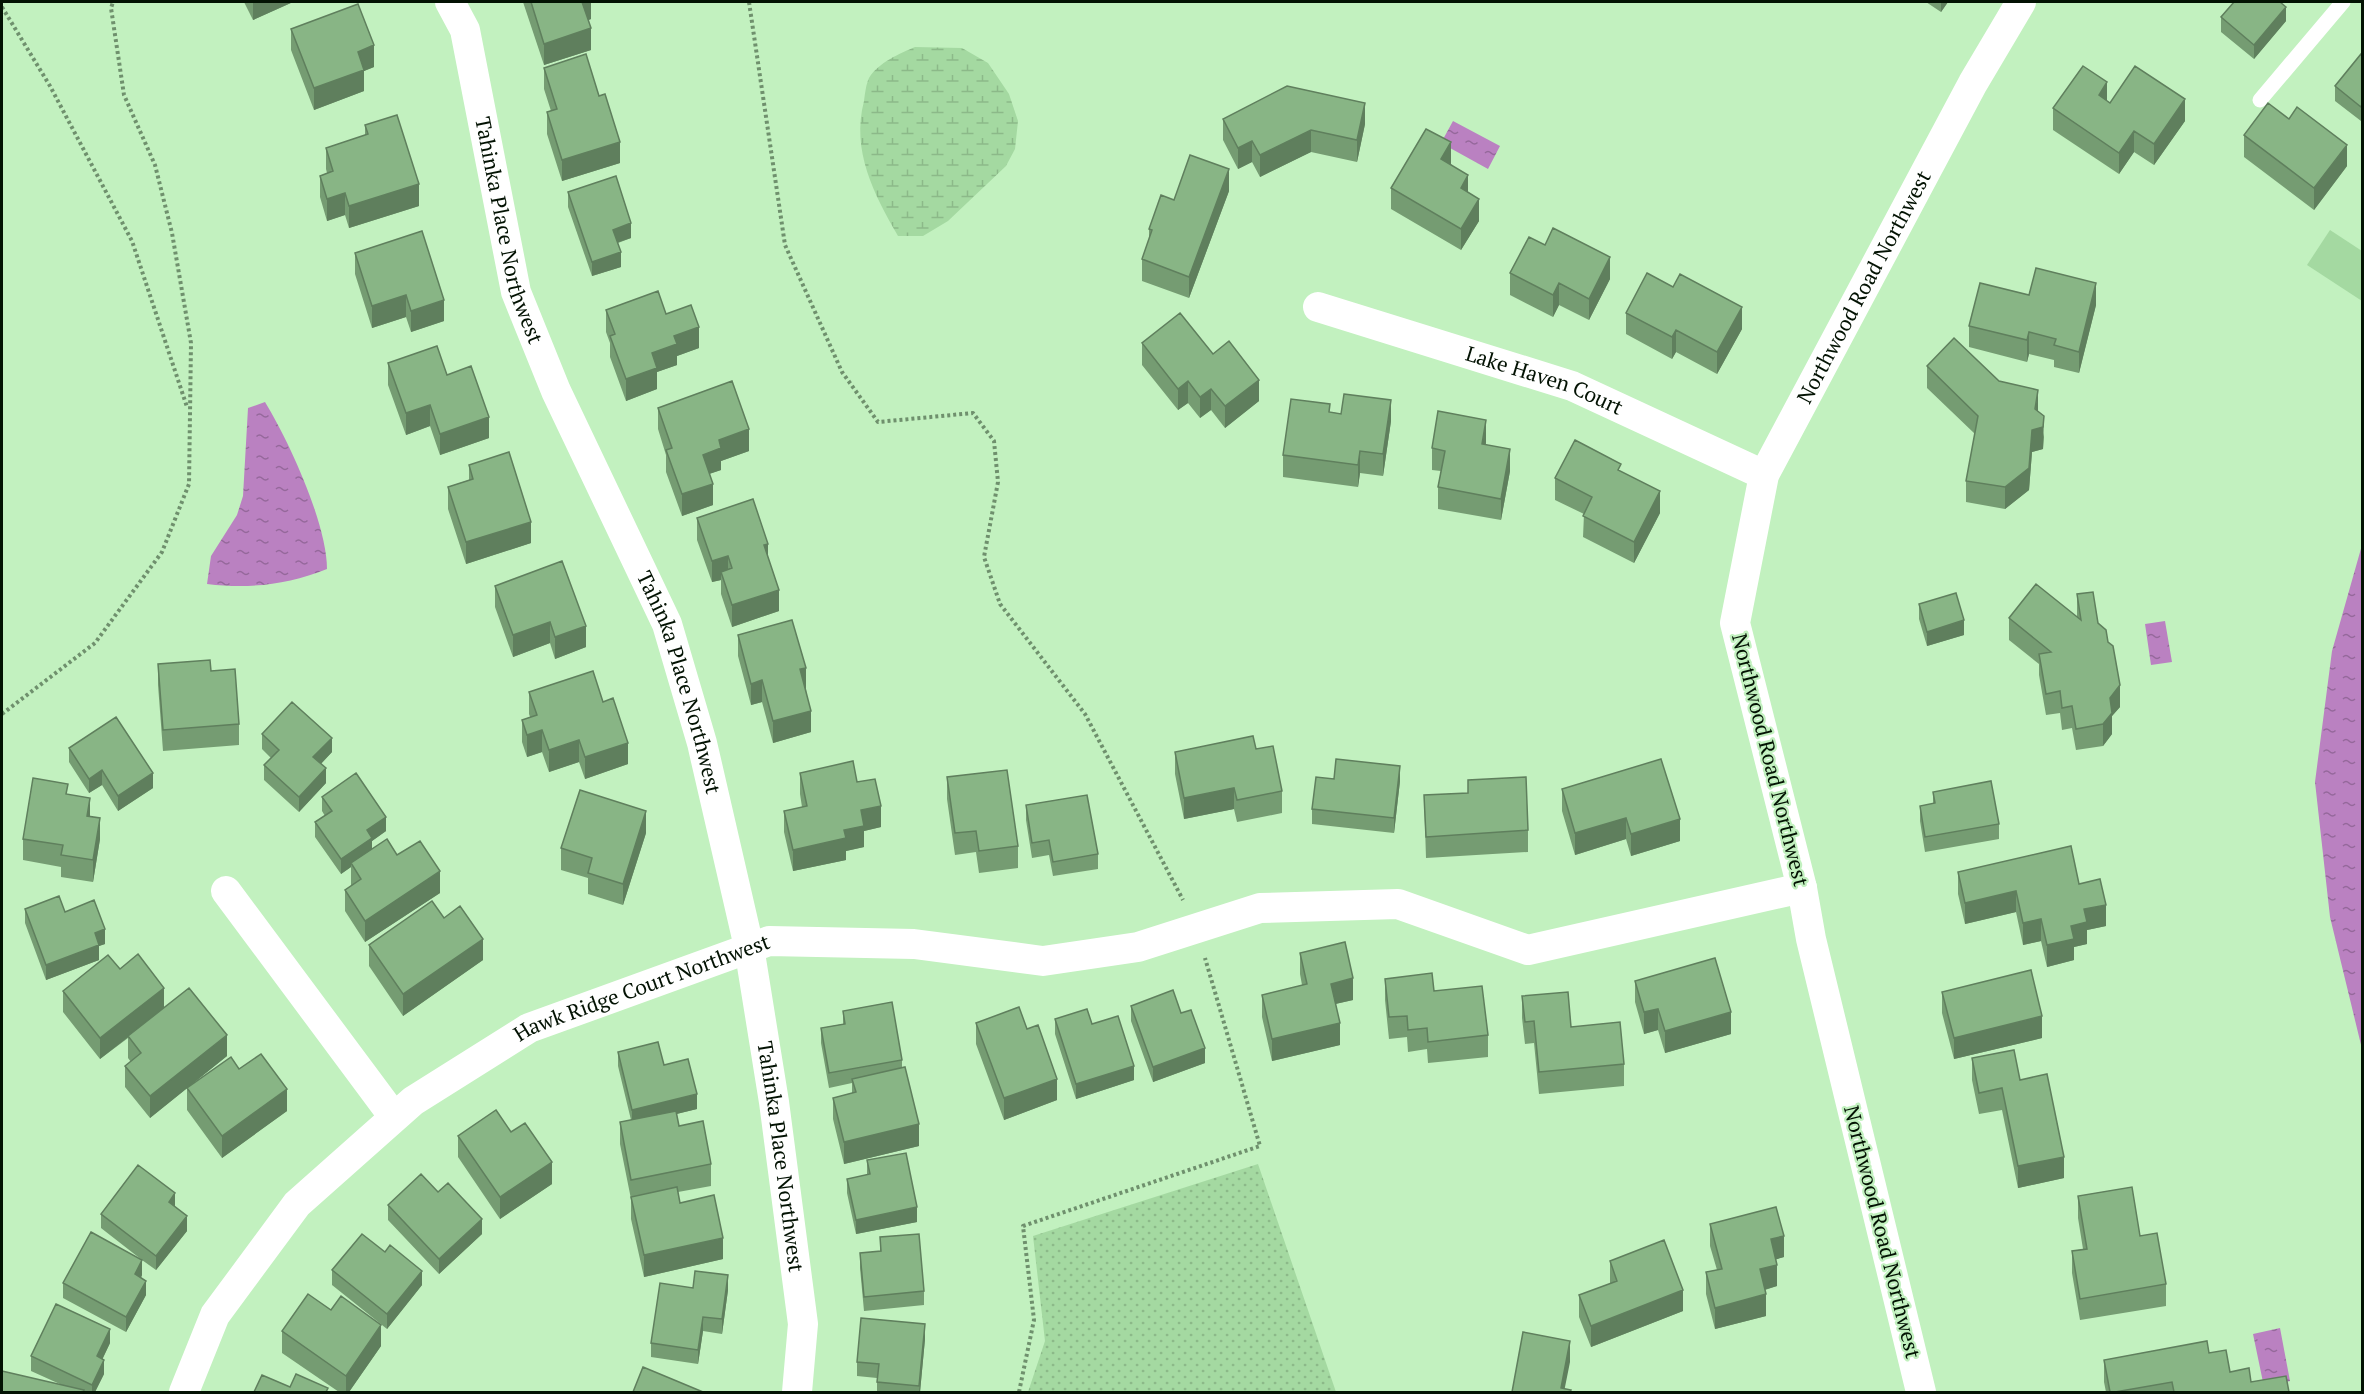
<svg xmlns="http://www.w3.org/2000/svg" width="2364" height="1394" viewBox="0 0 2364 1394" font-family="'PT Serif',serif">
<defs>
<pattern id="wetland-marsh" width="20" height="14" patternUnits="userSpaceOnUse" patternTransform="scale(1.5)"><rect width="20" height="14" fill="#a4d9a1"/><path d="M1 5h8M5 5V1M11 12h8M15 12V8" fill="none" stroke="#8cb989"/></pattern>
<pattern id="park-dots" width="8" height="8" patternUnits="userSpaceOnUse" patternTransform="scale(1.5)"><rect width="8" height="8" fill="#a4d9a1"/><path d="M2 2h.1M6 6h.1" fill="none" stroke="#8cb989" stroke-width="1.8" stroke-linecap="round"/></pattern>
<pattern id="water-ripples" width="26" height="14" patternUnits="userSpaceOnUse" patternTransform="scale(1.5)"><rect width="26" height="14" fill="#ba81c1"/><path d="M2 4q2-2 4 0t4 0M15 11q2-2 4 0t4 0" fill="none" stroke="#95689b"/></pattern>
</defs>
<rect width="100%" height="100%" fill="#c2f1bf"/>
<path fill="#a4d9a1" d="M2330,230L2362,251V301L2307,265Z"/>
<path fill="url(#wetland-marsh)" d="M915,47L962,48L988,63L1009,94L1018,121L1015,149L1006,166L948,221L923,236H898C874,194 851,151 864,101C865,94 866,84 869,78C879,62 899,54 915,47Z"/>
<path fill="url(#park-dots)" d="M1258,1164L1336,1392H1028L1045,1341L1033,1236Z"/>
<path fill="url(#water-ripples)" d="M1453,121L1500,146L1488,169L1441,143Z
M265,402C289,441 327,524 327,569C287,585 249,589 207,584L211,556L237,515L243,496L248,408Z
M2362,545V1049L2330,917L2315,782L2332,651Z
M2165,621L2172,662L2151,665L2145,624Z
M2280,1328L2290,1381L2264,1387L2253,1334Z"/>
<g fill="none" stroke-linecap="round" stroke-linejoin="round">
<path stroke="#6f906d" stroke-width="4" stroke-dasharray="3 3" stroke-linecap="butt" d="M749,2L785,245L842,372L878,422L973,413L994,441L998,482L984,557L1000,604L1085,714L1183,900
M2,7L50,86L132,241L187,407
M2,714L95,643L162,552L189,484L191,343L172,233L155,165L124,95L111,8L113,2
M1019,1392L1034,1320L1023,1226L1260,1146L1205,958"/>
<path stroke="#fff" stroke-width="15" d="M2260,100L2343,2"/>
<g stroke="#fff" stroke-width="30">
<path id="s1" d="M450,2L465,30L516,292L556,391L667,624L702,743L749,947L774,1102L803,1324L797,1392"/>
<path id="s2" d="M1318,307L1572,386L1764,475"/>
<path d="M226,891L394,1117"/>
<path id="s3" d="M184,1392L215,1315L297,1204L413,1101L529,1028L769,941L914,944L1043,961L1138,947L1260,908L1398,904L1528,950L1802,888"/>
<path id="s4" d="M1921,1392L1811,939L1802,888L1735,623L1764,475L1973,83L2021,2"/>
</g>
</g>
<path fill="#759c72" d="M244,2H293L253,20Z
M523,2H591V19L588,20L591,50L544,65Z
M1926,2H1948L1941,12Z
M2221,17L2286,21L2254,59L2221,32Z
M291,29L374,67L364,71V91L314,110L291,50Z
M2362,56L2361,121L2335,101V86Z
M544,68L620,163L562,181L547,134V112L551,111L544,89Z
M2107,101L2110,103L2185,121L2154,165L2134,152L2119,174L2053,130V108Z
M1223,119L1365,124L1357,162L1311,152L1260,177L1252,162L1238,169L1223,140Z
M365,125L419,206L349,228L345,215L327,221L320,197V176L327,173L326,169V148L365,135Z
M2244,135L2347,166L2314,210L2244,157Z
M1451,164L1468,193L1479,221L1461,250L1391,209V188Z
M1229,191L1189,298L1142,281V259L1149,239V229L1174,200Z
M568,192L631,238L618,243L621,267L592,276L568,207Z
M355,253L444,321L411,332L406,317L372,328L355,274Z
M1510,273L1610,279L1589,320L1559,305L1553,317L1510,295Z
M2029,295L2096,305L2079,373L2054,367V360L2029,354L2027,362L1969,347V326Z
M606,310L666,314L699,348L677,356V365L657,372V389L626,401L610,357V343L606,332Z
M1626,313L1742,329L1717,374L1676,352L1672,359L1626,334Z
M1142,343L1213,354L1259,401L1225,428L1211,410L1200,418L1188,403L1178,410L1142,365Z
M388,363L447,375L489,438L440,455L430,426L406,435L388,385Z
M1927,366L1999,381L2038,411L2044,437L2043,449L2032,452L2029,490L2005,509L1966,502V481L1975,434L1927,388Z
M658,408L749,451L721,461V470L709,474L713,505L682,516L666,472V455L658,429Z
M1330,412L1391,421L1383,476L1360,473L1358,487L1283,477V455Z
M1486,442V445L1510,471L1501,520L1438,509V487L1441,471L1432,470V448Z
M469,465L531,543L466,564L448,509V487L469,480Z
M1621,471L1660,513L1634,563L1583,537L1584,514L1555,500V478Z
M697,518L768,557L779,611L732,627L721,594V580L712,582L697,540Z
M495,586L586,647L555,659L550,643L513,657L495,607Z
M2077,594L2098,623L2120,707L2112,716V734L2103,746L2076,750L2072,728L2062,730L2060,713L2046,715L2039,675V664L2009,640V618L2077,617Z
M1919,604L1964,635L1927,646L1919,619Z
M738,635L806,689L811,732L773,743L762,702L751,705L738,656Z
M158,664L211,671L239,724V745L163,751L158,685Z
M529,692L603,702L628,764L585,779L579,762L549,772L542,752L527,757L522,742V720L530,717L529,714Z
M262,734L332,752L321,764L326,783L299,812L264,780V765L271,758L262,749Z
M69,748L153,788L118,811L102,785L89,793L69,762Z
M1256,749L1282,791V813L1237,822L1234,809L1184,819L1175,774V752Z
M800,773L857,782L881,827L864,831V847L846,851V860L793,871L784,832V811L802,807L800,794Z
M947,777L1018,846V868L979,873L976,852L955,855L947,799Z
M1334,779L1400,781L1394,833L1312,824V809Z
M1468,780L1528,830V852L1426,858L1424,795L1468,793Z
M1562,789L1680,841L1631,856L1626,839L1575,855L1562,811Z
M1933,792L1999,824V839L1925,852L1920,821V806L1933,804Z
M68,795L90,816L100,839L93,882L61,877V867L23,860V839Z
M322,797L386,831L372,841V849L397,855L440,893L365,942L345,911V890L351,886V867L341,874L315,837V822L325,816L322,811Z
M1026,805L1098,854V869L1053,876L1049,855L1032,858L1026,820Z
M646,833L623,905L588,894V878L561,870V848Z
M1958,872L2079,884L2106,926L2087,930V944L2074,947V960L2047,967L2041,941L2023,945L2016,912L1965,924L1958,894Z
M25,909L65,912L105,944L99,946V960L46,980L25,923Z
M444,918L483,960L403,1016L369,966V945Z
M1300,953L1353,1000L1335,1004L1340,1045L1272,1061L1262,1017V995L1302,985L1300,974Z
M120,969L164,1007L227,1056L150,1118L125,1087V1066L131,1062L128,1058V1038L100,1059L63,1012V991Z
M1385,979L1434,991L1488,1035V1057L1428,1063L1427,1049L1408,1052L1407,1037L1389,1039L1385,1000Z
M1635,981L1731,1034L1665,1053L1658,1030L1644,1034L1635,1002Z
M1942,992L2042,1038L1954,1059L1942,1013Z
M1522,996L1571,1027L1624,1064V1086L1539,1094L1534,1043L1525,1044L1522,1018Z
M1131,1006L1181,1013L1205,1063L1153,1082L1131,1021Z
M843,1011L902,1060V1068L919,1146L844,1164L833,1119V1098L852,1093V1083L829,1088L821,1043V1028L843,1024Z
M1055,1019L1092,1024L1134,1080L1076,1099L1055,1034Z
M976,1023L1027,1029L1057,1100L1004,1120L976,1044Z
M618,1052L664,1065L697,1109L676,1114L679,1126L711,1164V1186L678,1192L680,1203L723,1259L644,1277L631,1219V1199L620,1144V1122L631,1120L618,1066Z
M1972,1058L2020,1080L2064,1178L2018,1188L2002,1110L1979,1114L1972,1080Z
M239,1069L287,1111L222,1158L187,1110V1088Z
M511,1132L552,1184L500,1219L458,1157V1136Z
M867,1160L917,1222L856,1234L847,1193V1179L867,1175Z
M2078,1196L2166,1284V1306L2080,1320L2072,1273V1251L2083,1249L2078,1218Z
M388,1205L482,1234L439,1274L388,1220Z
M175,1207L187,1231L156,1270L142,1260V1275L141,1278L146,1295L126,1332L63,1298V1283L142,1260L101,1228V1214Z
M1710,1224L1784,1257L1776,1259L1777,1286L1765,1290L1766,1316L1715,1329L1706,1294V1272L1717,1270L1710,1246Z
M880,1237L924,1291V1305L864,1311L860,1268V1253L880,1251Z
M385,1252L422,1285L387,1329L332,1285V1270Z
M1610,1261L1683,1311L1591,1347L1579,1317V1295L1610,1284Z
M693,1288L728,1290L722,1334L703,1331L698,1364L651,1357V1343Z
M282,1331L381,1346L349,1392H339L282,1353Z
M925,1339L920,1392H877V1378L857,1376V1362Z
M110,1343L102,1359L104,1374L95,1392H2L62,1385L31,1371V1356Z
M2209,1353L2230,1372L2251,1382L2289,1392H2106L2104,1382V1360Z"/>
<path fill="#5f7f5d" d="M253,2H293L253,20Z
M582,2H591V19L582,23Z
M1941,2H1948L1941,12Z
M2286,7V21L2254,59V45Z
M591,28V50L544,65V44Z
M374,45V67L364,71V91L314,110V88L358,52Z
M2107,82V104L2099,95Z
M2185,99V121L2154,165V144Z
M1365,103V124L1357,162V140Z
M2362,104V119L2361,121V107Z
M1311,130V152L1260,177V155Z
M2134,131V152L2119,174V153Z
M1252,141V162L1238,169V148Z
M620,142V163L562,181V160Z
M1451,142V164L1441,181V159Z
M2347,145V166L2314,210V188Z
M1229,169V191L1189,298V277Z
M1468,175V197L1461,188Z
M419,184V206L349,228V206Z
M345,193V215L327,221V199Z
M1479,199V221L1461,250V229Z
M631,223V238L613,244V230Z
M621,252V267L592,276V262Z
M1610,257V279L1589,320V299Z
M1559,283V305L1553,317V295Z
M2096,283V305L2079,373V352Z
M406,295V317L372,328V306Z
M444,300V321L411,332V311Z
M1742,307V329L1717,374V352Z
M699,327V348L677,356V365L657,372V389L626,401V379L652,353L674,336Z
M1676,330V352L1672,359V337Z
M2029,332V354L2027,362V340Z
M1259,380V401L1225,428V406Z
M1188,381V403L1178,410V389Z
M1211,389V410L1200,418V397Z
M2038,390V412L2044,416L2043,449L2032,452L2029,490L2005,509V487L2032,430Z
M1391,400V421L1383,476V454Z
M430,405V426L406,435V413Z
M489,417V438L440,455V434Z
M1486,420V442L1482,466V444Z
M749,429V451L721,461V470L703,476V455L719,440Z
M1510,449V471L1501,520V499Z
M1360,451V473L1358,487V465Z
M713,484V505L682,516V494Z
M1660,491V513L1634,563V542Z
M531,522V543L466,564V542Z
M768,544V565L764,545Z
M728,556V577L721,572V580L712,582V561Z
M779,590V611L732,627V605Z
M1964,620V635L1927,646V632Z
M550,622V643L513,657V635Z
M586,626V647L555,659V637Z
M806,668V689L800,691V669Z
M762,680V702L751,705V684Z
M2120,685V707L2112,716V734L2103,746V724L2110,698Z
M811,711V732L773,743V721Z
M542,730V752L527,757V735Z
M332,738V752L313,772V757Z
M579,740V762L549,772V750Z
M628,743V764L585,779V757Z
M1400,766V781L1394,833V818Z
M326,768V783L299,812V797Z
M102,770V785L89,793V779Z
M153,773V788L118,811V796Z
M1234,788V809L1184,819V798Z
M90,798V820L87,816Z
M881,806V827L864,831V847L846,851V860L793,871V850L844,830L861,810Z
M646,811V833L623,905V884Z
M386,817V831L372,841V853L351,863V867L341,874V859L367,830Z
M100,818V839L93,882V860Z
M1626,818V839L1575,855V833Z
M1680,819V841L1631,856V834Z
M440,871V893L365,942V921Z
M2016,891V912L1965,924V903Z
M2106,905V926L2087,930V944L2074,947V960L2047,967V945L2071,926L2084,909Z
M2041,919V941L2023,945V923Z
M105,929V944L99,946V960L46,980V965L95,933Z
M483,939V960L403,1016V994Z
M1353,978V1000L1331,1005V984Z
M164,988V1009L100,1059V1038Z
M1658,1009V1030L1644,1034V1012Z
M1731,1012V1034L1665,1053V1031Z
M2042,1016V1038L1954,1059V1038Z
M1340,1023V1045L1272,1061V1039Z
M227,1035V1056L150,1118V1096Z
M1205,1048V1063L1153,1082V1067Z
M1134,1066V1080L1076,1099V1084Z
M1057,1079V1100L1004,1120V1098Z
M287,1089V1111L222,1158V1136Z
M697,1094V1109L632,1125V1110Z
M919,1124V1146L844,1164V1142Z
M2064,1157V1178L2018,1188V1166Z
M552,1162V1184L500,1219V1197Z
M175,1193V1208L169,1202Z
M917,1207V1222L856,1234V1220Z
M187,1216V1231L156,1270V1256Z
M482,1219V1234L439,1274V1259Z
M1784,1236V1257L1771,1261V1239Z
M723,1238V1259L644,1277V1255Z
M142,1260V1275L135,1289V1274Z
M1777,1265V1286L1760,1291V1269Z
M422,1271V1285L387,1329V1314Z
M728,1275V1290L722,1334V1319Z
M146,1281V1295L126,1332V1317Z
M1683,1290V1311L1591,1347V1326Z
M1766,1294V1316L1715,1329V1308Z
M703,1317V1331L698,1364V1350Z
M925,1324V1339L920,1392H919Z
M381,1325V1346L349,1392H346V1376Z
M110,1329V1343L97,1371V1356Z
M1570,1341V1362L1564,1392L1561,1388Z
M104,1360V1374L95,1392H92V1385Z"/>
<path fill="#88b585" stroke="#5f7f5d" stroke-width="1.5" d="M531,2H582L591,28L544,44Z
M2234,2H2280L2286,7L2254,45L2221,17Z
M358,4L374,45L358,52L364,70L314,88L291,29Z
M586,54L599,96L605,94L620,142L562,160L547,112L557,109L544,68Z
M2361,54L2362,56V104L2361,107L2335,86Z
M2083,66L2107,82L2099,95L2110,103L2135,66L2185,99L2154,144L2134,131L2119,153L2053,108Z
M1287,86L1365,103L1357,140L1311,130L1260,155L1252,141L1238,148L1223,119Z
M2268,103L2289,119L2297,107L2347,145L2314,188L2244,135Z
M397,115L419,184L349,206L345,193L327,199L320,176L333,171L326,148L368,134L365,125Z
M1426,129L1451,142L1441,159L1468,175L1461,188L1479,199L1461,229L1391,188Z
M1190,155L1229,169L1189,277L1142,259L1152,230L1149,229L1161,195L1174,200Z
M616,176L631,223L613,230L621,252L592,262L568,192Z
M1553,228L1610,257L1589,299L1559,283L1553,295L1510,273L1529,237L1545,245Z
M422,231L444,300L411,311L406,295L372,306L355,253Z
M2036,268L2096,283L2079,352L2054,345L2056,339L2029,332L2027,340L1969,326L1980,283L2029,295Z
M1647,273L1673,287L1680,274L1742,307L1717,352L1676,330L1672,337L1626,313Z
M658,291L666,314L691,305L699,327L674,336L677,344L652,353L657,368L626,379L610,336L615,334L606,310Z
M1180,313L1213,354L1229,341L1259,380L1225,406L1211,389L1200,397L1188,381L1178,389L1142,343Z
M1954,338L1999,381L2038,390L2035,409L2044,416L2043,427L2032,430L2029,468L2005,487L1966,481L1978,416L1927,366Z
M437,346L447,375L471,366L489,417L440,434L430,405L406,413L388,363Z
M732,381L749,429L719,440L721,448L703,455L713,484L682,494L666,450L672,448L658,408Z
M1344,394L1391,400L1383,454L1360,451L1358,465L1283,455L1291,399L1330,404L1329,412L1341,414Z
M1438,411L1486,420L1482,444L1510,449L1501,499L1438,487L1445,451L1432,448Z
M1575,440L1621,464L1618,470L1660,491L1634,542L1583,516L1592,497L1555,478Z
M509,452L531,522L466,542L448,487L473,479L469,465Z
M753,499L768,544L764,545L779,590L732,605L721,572L732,568L728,556L712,561L697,518Z
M562,561L586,626L555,637L550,622L513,635L495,586Z
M2036,584L2081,620L2077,594L2093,592L2098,623L2106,630L2108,642L2113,646L2120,685L2110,698L2112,713L2103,724L2076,729L2072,706L2062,708L2060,691L2046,694L2039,654L2051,652L2009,618Z
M1956,593L1964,620L1927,632L1919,604Z
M792,620L806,668L800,669L811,711L773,721L762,680L751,684L738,635Z
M210,660L211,671L235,669L239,724L163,730L158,664Z
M593,671L603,702L613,698L628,743L585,757L579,740L549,750L542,730L527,735L522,720L537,715L529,692Z
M292,702L332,738L313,757L326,768L299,797L264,765L279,750L262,734Z
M116,717L153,773L118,796L102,770L89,779L69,748Z
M1253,736L1256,749L1273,746L1282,791L1237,800L1234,788L1184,798L1175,752Z
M1336,759L1400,766L1394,818L1312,809L1316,777L1334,779Z
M1661,759L1680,819L1631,834L1626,818L1575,833L1562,789Z
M853,761L857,782L875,779L881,806L861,810L864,826L844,830L846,838L793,850L784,811L807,806L800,773Z
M1007,770L1018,846L979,851L976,831L955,833L947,777Z
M356,773L386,817L367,830L372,838L341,859L315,822L332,811L322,797Z
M1526,777L1528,830L1426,837L1424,795L1468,793V780Z
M33,778L68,784L66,794L90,798L87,816L100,818L93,860L61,855L63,845L23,839Z
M1991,781L1999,824L1925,837L1920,806L1935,803L1933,792Z
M580,790L646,811L623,884L588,873L592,858L561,848Z
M1087,795L1098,854L1053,862L1049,840L1032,843L1026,805Z
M387,839L397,855L420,841L440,871L365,921L345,890L361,879L351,863Z
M2071,846L2079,884L2100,879L2106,905L2084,909L2087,922L2071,926L2074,939L2047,945L2041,919L2023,923L2016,891L1965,903L1958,872Z
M59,896L65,912L94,900L105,929L95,933L99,945L46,965L25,909Z
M432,901L444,918L460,906L483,939L403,994L369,945Z
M1345,942L1353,978L1331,984L1340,1023L1272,1039L1262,995L1307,984L1300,953Z
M138,954L164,988L100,1038L63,991L108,955L120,969Z
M1715,958L1731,1012L1665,1031L1658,1009L1644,1012L1635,981Z
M2031,970L2042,1016L1954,1038L1942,992Z
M1432,973L1434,991L1482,986L1488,1035L1428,1042L1427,1028L1408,1030L1407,1016L1389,1017L1385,979Z
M189,988L227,1035L150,1096L125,1066L141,1053L128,1036Z
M1173,990L1181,1013L1191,1010L1205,1048L1153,1067L1131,1006Z
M1568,992L1571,1027L1620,1022L1624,1064L1539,1072L1534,1021L1525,1022L1522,996Z
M892,1002L902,1060L829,1073L821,1028L845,1024L843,1011Z
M1019,1007L1027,1029L1038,1025L1057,1079L1004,1098L976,1023Z
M1087,1009L1092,1024L1118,1016L1134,1066L1076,1084L1055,1019Z
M658,1042L664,1065L688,1059L697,1094L632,1110L618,1052Z
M2014,1050L2020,1080L2047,1074L2064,1157L2018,1166L2002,1088L1979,1093L1972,1058Z
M261,1054L287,1089L222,1136L187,1088L231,1057L239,1069Z
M905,1067L919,1124L844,1142L833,1098L856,1092L852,1079Z
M496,1110L511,1132L525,1123L552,1162L500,1197L458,1136Z
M676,1111L679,1126L703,1121L711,1164L631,1180L620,1122Z
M906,1153L917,1207L856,1220L847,1179L870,1174L867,1160Z
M138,1165L175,1193L169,1202L187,1216L156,1256L101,1214Z
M421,1174L438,1192L448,1183L482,1219L439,1259L388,1205Z
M677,1187L680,1203L714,1195L723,1238L644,1255L631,1197Z
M2132,1187L2140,1236L2157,1233L2166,1284L2080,1299L2072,1251L2087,1249L2078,1196Z
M1776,1207L1784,1236L1771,1239L1777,1265L1760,1269L1766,1294L1715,1308L1706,1272L1722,1269L1710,1224Z
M91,1232L142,1260L135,1274L146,1281L126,1317L63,1283Z
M362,1234L385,1252L390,1245L422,1271L387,1314L332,1270Z
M919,1234L924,1291L864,1297L860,1253L881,1251L880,1237Z
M1664,1240L1683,1290L1591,1326L1579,1295L1617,1281L1610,1261Z
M695,1271L728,1275L722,1319L703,1317L698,1350L651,1343L660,1283L693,1288Z
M308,1294L331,1310L341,1296L381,1325L346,1376L282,1331Z
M56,1304L110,1329L97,1356L104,1360L92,1385L31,1356Z
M861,1318L925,1324L919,1386L877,1382L879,1364L857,1362Z
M1523,1332L1570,1341L1561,1388L1571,1390L1570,1392H1512Z
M2207,1341L2209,1353L2226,1350L2230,1372L2249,1368L2251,1382L2286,1376L2289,1392H2174L2172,1382L2115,1392H2110L2104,1360Z
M643,1367L703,1392H633Z
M2,1371L84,1390L83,1392H2Z
M296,1374L328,1388L326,1392H254L262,1375L290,1387Z"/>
<g text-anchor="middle" stroke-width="4.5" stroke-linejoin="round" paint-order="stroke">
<g font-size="21" fill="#031203" stroke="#c2f1bf">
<text dy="7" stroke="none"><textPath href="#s1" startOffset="237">Tahinka Place Northwest</textPath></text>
<text dy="7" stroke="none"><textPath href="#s4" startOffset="1155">Northwood Road Northwest</textPath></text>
<text dy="7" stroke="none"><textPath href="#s2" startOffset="238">Lake Haven Court</textPath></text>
<text dy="7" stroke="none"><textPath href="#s1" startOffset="723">Tahinka Place Northwest</textPath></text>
<text transform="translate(1770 760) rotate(76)" y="7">Northwood Road Northwest</text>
<text dy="7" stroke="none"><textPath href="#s3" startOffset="633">Hawk Ridge Court Northwest</textPath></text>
<text dy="7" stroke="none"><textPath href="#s1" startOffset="1209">Tahinka Place Northwest</textPath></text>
<text transform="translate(1882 1232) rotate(76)" y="7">Northwood Road Northwest</text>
</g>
</g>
<rect width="2364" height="1394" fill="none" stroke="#031203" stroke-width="6"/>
</svg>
